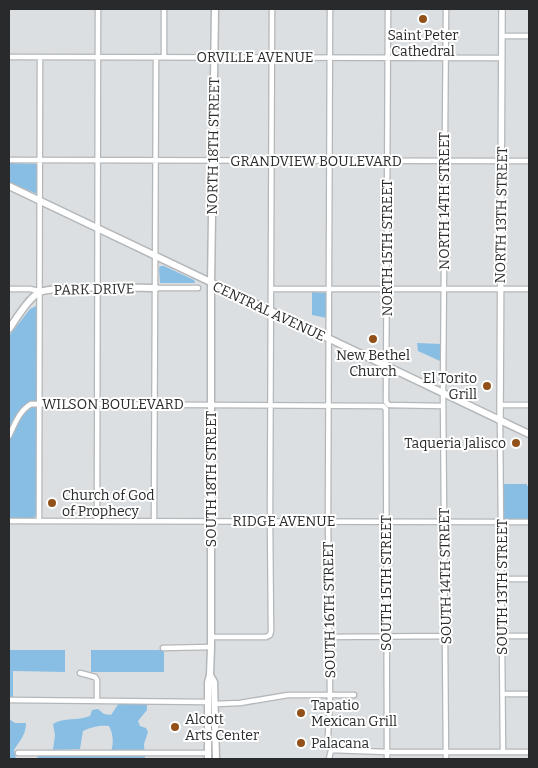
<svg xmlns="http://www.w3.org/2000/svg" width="538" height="768" viewBox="0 0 538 768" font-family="Bitter,serif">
<rect width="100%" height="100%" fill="#dcdfe1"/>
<path fill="#89bee4" d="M9,163L36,164L38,169L37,194L9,182Z
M160,266H164L194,280L195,283H160L159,268Z
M312,292L327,293V318L312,315Z
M36,306V515L34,518H9V336L30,309Z
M417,343L441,344L440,361L418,351Z
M504,484H527V486H529V520L504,519Z
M9,650H65V672L13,671V697H9Z
M91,650H164V672H91Z
M119,703H147V710L138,721L140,726L146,728L148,732L144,744L145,759H37L38,756H109C114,746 114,736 109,726C100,725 91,727 83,731L80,749L53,750L55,735L53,724C64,717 77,721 90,716L92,710L98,709L104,714L111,715Z
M9,719L15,723H26C26,735 20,740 14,750L16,759H9Z"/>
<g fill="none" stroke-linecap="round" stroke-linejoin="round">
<defs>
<path id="minor" d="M164,9V57
M388,9L386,402L389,405L443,406
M446,9L443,393L446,759
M502,36H529
M9,57L502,58
M9,160L529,161
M156,288H198
M9,289H30L39,291
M271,289H529
M501,405H529
M500,421L503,752
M9,436C15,424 19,411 31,404L383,406L386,409L387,759
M9,521L529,522
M39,521L40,57
M97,521L98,9
M154,521L156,57
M502,579H529
M502,636H529
M211,637H266L270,635L271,631L270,520L272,9
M328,637L446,636
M163,648L211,647
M80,673L95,677L97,680V700
M503,694H529
M9,700L208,702
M215,704L240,703L288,695H354
M331,750L387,752H529
M18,753H209
M329,759L331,750L328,736L330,695L328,521L330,9"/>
<path id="tertiary" d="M500,421L502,9"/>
<path id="secondary" d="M9,186L529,434
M9,329C17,318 27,300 38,293C49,285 137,288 156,288
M210,675L214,682L216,759
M208,759V682L210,675L211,647V284L215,9"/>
</defs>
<use href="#minor" stroke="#b4b7b9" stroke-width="7"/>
<use href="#tertiary" stroke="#b4b7b9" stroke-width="8"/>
<use href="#secondary" stroke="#b4b7b9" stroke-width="9"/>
<use href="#minor" stroke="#fff" stroke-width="4.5"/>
<use href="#tertiary" stroke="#fff" stroke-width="5.5"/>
<use href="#secondary" stroke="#fff" stroke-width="6"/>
</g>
<g fill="#915119" stroke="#fff" stroke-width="2">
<circle cx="423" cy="19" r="5"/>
<circle cx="373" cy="339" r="5"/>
<circle cx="487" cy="386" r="5"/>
<circle cx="516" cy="443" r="5"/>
<circle cx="52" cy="503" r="5"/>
<circle cx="301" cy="713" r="5"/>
<circle cx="175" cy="727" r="5"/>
<circle cx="301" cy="743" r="5"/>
</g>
<g text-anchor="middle" stroke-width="4" stroke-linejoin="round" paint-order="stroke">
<g font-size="14" fill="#292a2b" stroke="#fff" text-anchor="start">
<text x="423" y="40" text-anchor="middle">Saint Peter<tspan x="423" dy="16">Cathedral</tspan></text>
<text x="373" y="360" text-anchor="middle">New Bethel<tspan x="373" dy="16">Church</tspan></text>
<text x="477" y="383" text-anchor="end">El Torito<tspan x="477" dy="16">Grill</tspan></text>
<text x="506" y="448" text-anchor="end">Taqueria Jalisco</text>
<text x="62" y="500">Church of God<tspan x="62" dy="16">of Prophecy</tspan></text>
<text x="311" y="710">Tapatio<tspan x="311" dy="16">Mexican Grill</tspan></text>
<text x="185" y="724">Alcott<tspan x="185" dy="16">Arts Center</tspan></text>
<text x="311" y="748">Palacana</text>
</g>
<g font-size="14" fill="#292a2b" stroke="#fff">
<text x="255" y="62">ORVILLE AVENUE</text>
<text transform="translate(213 146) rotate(-89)" y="5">NORTH 18TH STREET</text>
<text x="316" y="166">GRANDVIEW BOULEVARD</text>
<text transform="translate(444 201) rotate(-90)" y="5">NORTH 14TH STREET</text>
<text transform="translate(501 215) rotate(-89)" y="5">NORTH 13TH STREET</text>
<text transform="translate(387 248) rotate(-90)" y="5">NORTH 15TH STREET</text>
<text transform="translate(94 289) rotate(-1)" y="5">PARK DRIVE</text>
<text transform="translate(269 311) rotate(25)" y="5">CENTRAL AVENUE</text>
<text x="113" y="409">WILSON BOULEVARD</text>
<text transform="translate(211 479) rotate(-90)" y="5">SOUTH 18TH STREET</text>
<text x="284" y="526">RIDGE AVENUE</text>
<text transform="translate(445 576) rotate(-91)" y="5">SOUTH 14TH STREET</text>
<text transform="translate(386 583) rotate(-90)" y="5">SOUTH 15TH STREET</text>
<text transform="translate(502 587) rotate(-90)" y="5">SOUTH 13TH STREET</text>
<text transform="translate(329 610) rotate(-91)" y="5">SOUTH 16TH STREET</text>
</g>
</g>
<rect width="538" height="768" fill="none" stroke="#292a2b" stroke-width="20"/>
</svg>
